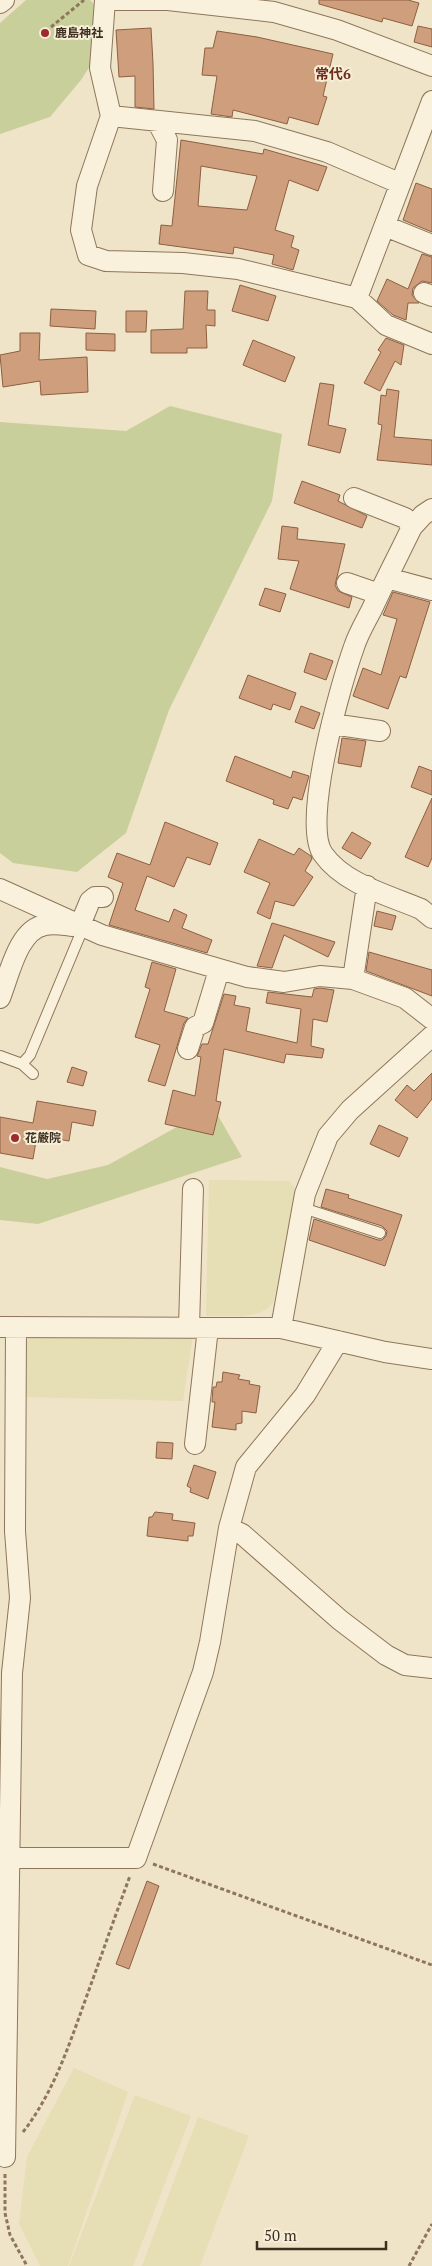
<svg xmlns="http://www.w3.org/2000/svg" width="432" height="2266" viewBox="0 0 432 2266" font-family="'PT Serif','Noto Sans JP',serif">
<rect width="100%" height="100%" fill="#f0e4c8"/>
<path fill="#e6deb5" d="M209,1180L289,1181L295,1188L280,1277L273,1303L267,1309L259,1313L244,1316H206Z
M30,1335H193L183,1401L25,1397V1346Z
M74,2068L128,2092L68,2266H40L19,2224L27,2157Z
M135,2095L191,2116L133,2266H69Z
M198,2117L249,2136L200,2266H142Z"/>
<path fill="#c9cf9b" d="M26,0H90L96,6L92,63L81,80L50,117L0,134V23Z
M170,406L282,434L272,501L169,710L126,833L77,872L13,863L0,853V422L126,431Z
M213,1107L242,1157L38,1224L0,1220V1167L47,1179L108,1165Z"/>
<path fill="#cf9f7d" stroke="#8d5f41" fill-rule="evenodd" d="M319,0H408L419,3L412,26L383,18L382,22L319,4Z
M418,26L432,29V47L414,42Z
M151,28L153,63L154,109L135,107V76L119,77L116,30Z
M217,31L257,37L333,54L323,96L327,97L318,125L289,117L287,124L233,110L232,117L211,114L217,76L202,75L205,48H213Z
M181,140L263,154L264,149L327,167L318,191L289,180L275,230L294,236L291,247L299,250L293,270L272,264L274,255L234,247L233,254L159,244L161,225L172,226ZM201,166L257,176L247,210L198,206Z
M416,183L432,189V232L403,220Z
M422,254L432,257V283L422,281L413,288L412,295L419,303H408L406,320L393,315L377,301L387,279L408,289Z
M240,285L276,296L268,321L232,311Z
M185,291H208L207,310H215V326L206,325L207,348H187V353H151V330L183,329Z
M51,309L96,311L95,329L50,326Z
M126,311H147L146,332H126Z
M20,333H40L39,360L87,357L88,392L41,395L40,381L3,387L0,355L20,351Z
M86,333L115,334V351L86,350Z
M386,338L404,345L401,365L395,361L380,391L364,383L381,352L378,350Z
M253,340L295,357L285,382L243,365Z
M320,383L334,385L328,425L346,429L340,453L308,445Z
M387,389L399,391L394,437L432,440V465L377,460L382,425L378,424L381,395L386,396Z
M302,481L340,495L338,501L367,516L362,528L294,503Z
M282,526L298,528L297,539L345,544L335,585L338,591L352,597L349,608L290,589L299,561L278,559Z
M265,588L286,594L280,612L259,605Z
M393,592L430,602L406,678L400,676L388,709L353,696L363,668L381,675L397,619L383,615Z
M310,653L333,661L326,680L304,672Z
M248,675L296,693L290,710L273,704L271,710L239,698Z
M301,706L320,713L314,729L295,722Z
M342,738L366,741L361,767L338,763Z
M235,756L291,778L293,771L309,776L302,800L293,797L288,809L273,804L274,800L226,781Z
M419,766L432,771V795L411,787Z
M432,798V858L428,867L405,857Z
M165,822L218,843L210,865L187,857L174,887L147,876L135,910L169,922L174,909L187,915L182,928L212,940L207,953L109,925L123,883L108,877L117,853L150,865Z
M352,832L371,843L361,859L342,848Z
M259,839L294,855L299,848L311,856L312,859L305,871L313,877L294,906L275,901L270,919L257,913L270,883L244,872Z
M377,911L396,916L392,930L374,926Z
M272,923L286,927L335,942L328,957L284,935L272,968L257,966Z
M369,952L432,970V996L366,971Z
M152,962L176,969L164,1011L188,1018L184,1023L165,1086L148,1081L160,1045L135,1037L150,989L145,987Z
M320,988L334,990L327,1022L313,1019L311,1046L324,1049L322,1058L286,1054L284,1063L224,1049L216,1101L221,1102L213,1135L165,1124L173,1090L195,1096L201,1057L197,1056L202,1044H208L224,994L236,996L234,1005L250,1008L246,1031L297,1043L301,1009L266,1003L268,992L312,997L314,989Z
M72,1067L87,1072L83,1086L67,1082Z
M432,1073V1099L417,1118L395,1100L407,1085L414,1091Z
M37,1101L96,1111L93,1126L72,1122L69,1141L52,1138L50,1144L36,1141L33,1159L0,1153V1117L33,1123Z
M379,1125L408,1138L399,1157L370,1144Z
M326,1189L349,1195L348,1198L402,1215L385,1266L309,1240L314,1219L378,1240H382L386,1236L387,1231L382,1226L321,1207Z
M223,1372L240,1375L238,1379L250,1381L249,1384L260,1386L256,1413L242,1411V1423L236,1424V1430L212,1427L215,1402H212L213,1387H216L217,1382H222Z
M157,1442L173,1443L172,1459L156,1458Z
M194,1465L216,1472L208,1499L190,1492L191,1488L187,1486Z
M155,1512L173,1514L172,1520L195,1523L193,1536H188V1541L147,1536L149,1517H152Z
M147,1881L159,1886L129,1969L116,1964Z"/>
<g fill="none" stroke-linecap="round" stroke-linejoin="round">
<defs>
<path id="lane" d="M0,1056L22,1064L33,1074
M22,1064L30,1055L83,928
M303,1208L380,1233"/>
<path id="street" d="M105,0L100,68L111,116L87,186L81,230L88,255L106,261L183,263L238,269L357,298L386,325L432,344
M105,0H168L274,12L337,30L432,66
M0,3L4,0
M111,116L255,131L327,152L399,183
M157,121L167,140L163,191
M385,226L432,245
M424,293L432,296
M357,298L432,101
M354,498L405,518L412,527
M432,509L423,515L412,527C399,554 385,581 372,609C366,621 358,634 354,647C341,683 301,823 323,854C344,884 388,895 421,909L432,918
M387,578L432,590
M347,583L379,594
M332,724L380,731
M0,889L102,935L247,977L284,982L320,976L353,979L405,998L432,1019
M80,925L90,901L95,897H103
M353,979L367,886
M0,998C9,976 18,929 45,925C54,923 64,925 73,926
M188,1049L195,1027L203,1023L219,970
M0,1327L281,1328L385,1352L432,1359
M189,1327L193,1189
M281,1328L305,1194L328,1136L350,1110L432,1036
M195,1444L208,1328
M229,1528L242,1534L340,1620L386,1655L405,1665L432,1668
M0,1858H136L203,1672L210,1642L229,1528L246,1467L305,1395L338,1341
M5,2157L12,1673L20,1598L15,1531L16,1327"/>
</defs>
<use href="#lane" stroke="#8d765c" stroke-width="12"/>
<use href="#street" stroke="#8d765c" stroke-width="22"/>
<path stroke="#8d765c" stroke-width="3" stroke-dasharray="4 2.5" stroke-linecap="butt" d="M51,27L84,0
M153,1864L432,1965
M23,2132C54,2092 69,2045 86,1998C101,1957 115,1916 130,1876
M5,2174V2213L10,2235L27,2266
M409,2266L432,2224"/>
<use href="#lane" stroke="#faf1dc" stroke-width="10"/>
<use href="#street" stroke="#faf1dc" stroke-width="20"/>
</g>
<g fill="#9e2a2b" stroke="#f7eed8" stroke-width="2">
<circle cx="45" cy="33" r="5"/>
<circle cx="15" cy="1138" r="5"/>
</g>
<g text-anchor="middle" stroke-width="4" stroke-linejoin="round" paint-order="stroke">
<g font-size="12" font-weight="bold" fill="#3d2e20" stroke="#f7eed8" text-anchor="start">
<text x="55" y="37">鹿島神社</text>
<text x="25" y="1142">花厳院</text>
</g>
<g font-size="14" font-weight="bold" fill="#6b2e1e" stroke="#f7eed8">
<text x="333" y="79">常代6</text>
</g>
</g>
<path d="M257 2241v8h129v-8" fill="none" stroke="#3d2e20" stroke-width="2.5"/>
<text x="264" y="2241" font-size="15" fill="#3d2e20" stroke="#f7eed8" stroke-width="4" paint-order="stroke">50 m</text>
</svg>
